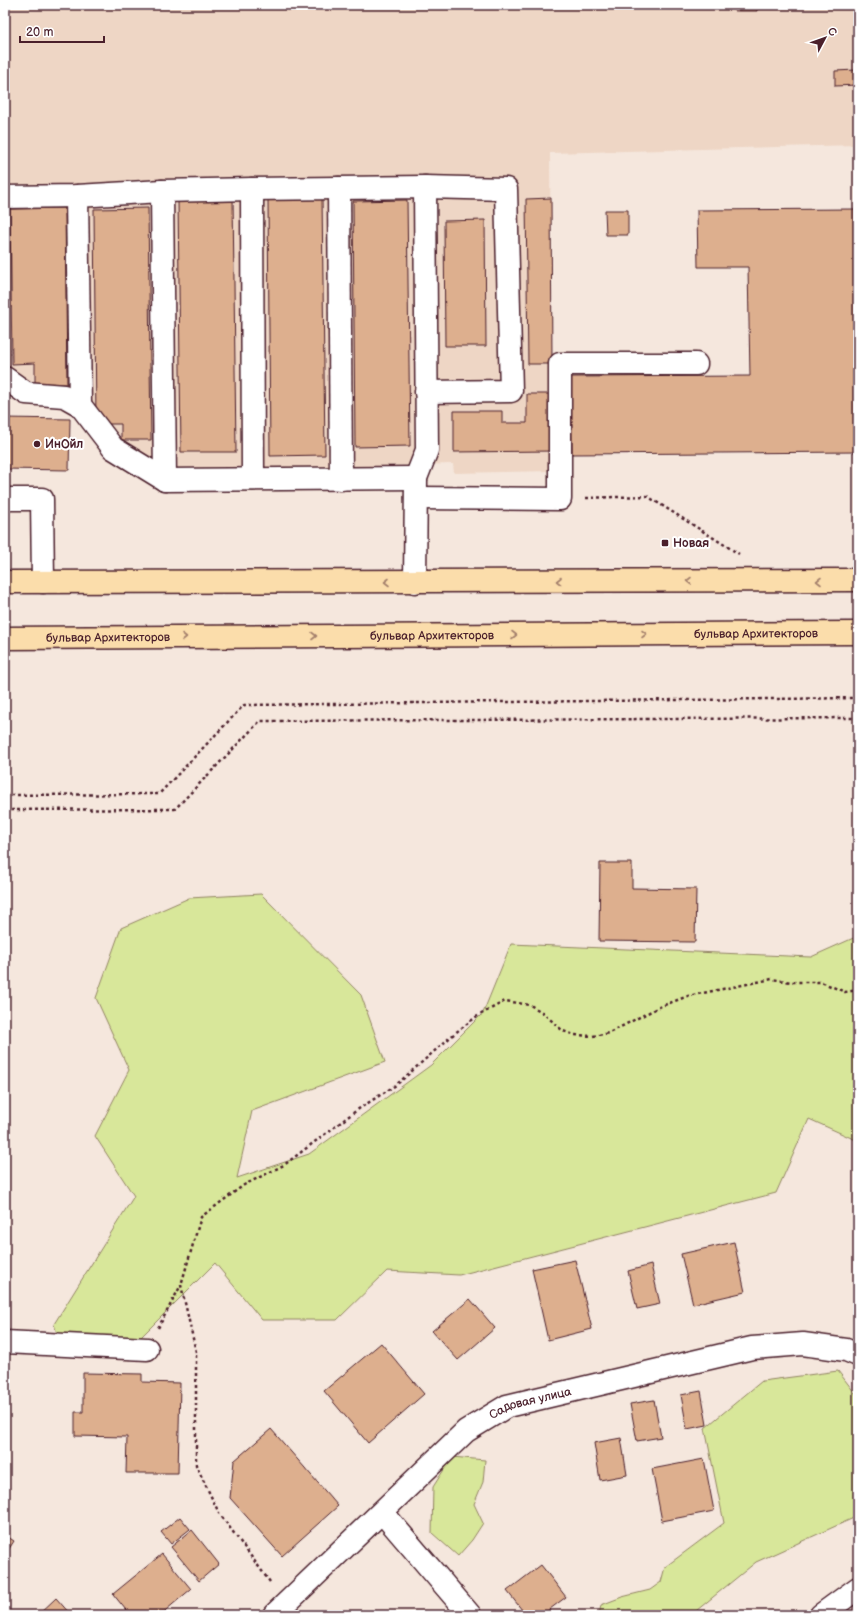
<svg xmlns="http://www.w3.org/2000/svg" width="863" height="1620" viewBox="0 0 863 1620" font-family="'Balsamiq Sans',sans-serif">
<rect width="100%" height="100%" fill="#f5e7dd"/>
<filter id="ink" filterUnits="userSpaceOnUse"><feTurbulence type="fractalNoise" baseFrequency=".025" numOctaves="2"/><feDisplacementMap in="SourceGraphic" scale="8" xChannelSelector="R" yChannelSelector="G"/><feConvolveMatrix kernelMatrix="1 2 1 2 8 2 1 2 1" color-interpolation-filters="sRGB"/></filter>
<g filter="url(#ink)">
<path fill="#eed6c5" d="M5,5H858V145L550,153L552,471L454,473L453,464L276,469L176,470L117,445L75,394L5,383Z"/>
<path fill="#d8e79a" stroke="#918362" d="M261,894L361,995L385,1062L252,1111L237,1178L309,1154L431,1065L483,1013L511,944L811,957L858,936V1141L809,1119L776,1193L459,1275L387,1271L337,1320H262L215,1263L138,1340L58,1337L54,1324L134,1196L95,1136L129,1070L96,998L121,928L189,898Z
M838,1371L858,1397V1516L756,1562L691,1615H599L601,1605L622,1597L650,1590L661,1582L665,1567L724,1523L705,1428L762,1381Z
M452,1457L485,1460L483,1482L474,1504L483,1523L472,1540L458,1556L432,1533L433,1487Z"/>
<path fill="#ddaf8e" stroke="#4a1f2b" d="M735,5H757V11H735Z
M856,70V85L835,86V71Z
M322,197L325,455L270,456L268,198Z
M233,198L236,452H181L178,199Z
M551,198L552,364H528L526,199Z
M407,200L410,446L355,447L353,201Z
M65,208L67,384H35V363L12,364L10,209Z
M148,208L151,440H121V424H96L94,209Z
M855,209L857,452L572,454L571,377L750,376L748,267H698L697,210Z
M605,210H628V235H606Z
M485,220L486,346H445L444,221Z
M527,394H552V451L454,452V411H502V423H527Z
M5,418L70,419L69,470L5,469Z
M600,863H632V888L696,889L695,942L599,941Z
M734,1242L745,1292L693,1304L681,1254Z
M575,1260L592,1329L548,1340L532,1269Z
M651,1265L660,1304L637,1309L628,1271Z
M470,1299L495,1328L458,1360L432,1331Z
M381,1343L424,1394L368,1443L324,1391Z
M83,1373L142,1374V1382L180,1383L178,1473H126L127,1437L75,1436V1412H83Z
M701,1391L707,1425L687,1429L681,1395Z
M654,1400L661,1437L637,1441L630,1404Z
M271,1429L338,1506L282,1556L230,1498L234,1461Z
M621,1438L627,1475L600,1480L594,1443Z
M704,1459L714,1511L662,1521L652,1469Z
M180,1517L190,1529L171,1544L161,1532Z
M192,1530L219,1564L199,1581L171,1547Z
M5,1535L14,1541L5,1555Z
M162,1554L191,1589L160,1615H130L113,1594Z
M541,1565L566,1597L542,1615H526L507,1591Z
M56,1598L71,1615H38Z"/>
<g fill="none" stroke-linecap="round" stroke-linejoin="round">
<defs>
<g id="minor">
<path d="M339,188L341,479"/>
<path d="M252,189L253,479"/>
<path d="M162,191L165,480"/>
<path d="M77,196L80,405"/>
<path d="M5,197L77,196L162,191L252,189L425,187L506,189L511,391L426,392"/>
<path d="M5,378L26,393L64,396L80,405L113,448L165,480L416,478"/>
<path d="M416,498L560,499V364H696"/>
<path d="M5,499H42L43,582"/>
<path d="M415,582L416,478L427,450L425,187"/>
<path d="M5,1342L147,1349"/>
<path d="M382,1512L470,1615"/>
<path id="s1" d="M274,1615L466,1431L507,1406L752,1348L803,1344L846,1350L858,1355"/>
<path d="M821,1615L858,1588"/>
</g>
<g id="major">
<path d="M5,582L858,580"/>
<path id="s2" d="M5,638L858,633"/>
</g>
</defs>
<use href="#minor" stroke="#4a1f2b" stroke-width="25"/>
<use href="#major" stroke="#4a1f2b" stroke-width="25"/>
<path stroke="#4a1f2b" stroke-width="2.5" stroke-dasharray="3 3" stroke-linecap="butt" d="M586,498L647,496L739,554
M5,795L159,794L244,705L858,698
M5,810L175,809L260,721L858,718
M158,1328L181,1285
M270,1582L219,1513L196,1465V1352L181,1285L201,1217L244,1185L284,1165L357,1110L396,1085L455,1033L476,1017L505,1001L530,1005L542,1012L563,1031L575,1035L593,1036L609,1033L659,1007L688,996L772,979L791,982H821L845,992L858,990"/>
<use href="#minor" stroke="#fff" stroke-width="22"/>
<use href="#major" stroke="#fbddab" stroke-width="22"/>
</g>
<defs><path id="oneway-chevron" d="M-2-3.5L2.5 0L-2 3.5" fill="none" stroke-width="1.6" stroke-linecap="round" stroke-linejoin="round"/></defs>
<g stroke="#a27e6b">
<use href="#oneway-chevron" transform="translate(559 581) rotate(180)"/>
<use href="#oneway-chevron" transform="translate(689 581) rotate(180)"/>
<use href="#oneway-chevron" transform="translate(819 581) rotate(180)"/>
<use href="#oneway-chevron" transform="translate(387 582) rotate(180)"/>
<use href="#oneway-chevron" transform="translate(644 634)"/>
<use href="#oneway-chevron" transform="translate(514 635)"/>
<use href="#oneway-chevron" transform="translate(314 636)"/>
<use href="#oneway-chevron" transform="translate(184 637)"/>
</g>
</g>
<g fill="#4a1f2b" stroke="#fff" stroke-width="1.5">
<circle cx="37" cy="444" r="4"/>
<rect x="661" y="539" width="8" height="8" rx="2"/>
</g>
<g text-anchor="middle" stroke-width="4" stroke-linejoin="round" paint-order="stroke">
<g font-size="12" font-weight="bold" fill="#4a1f2b" stroke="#fff" text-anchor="start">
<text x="45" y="448">ИнОйл</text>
<text x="673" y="547">Новая</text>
</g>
<g font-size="12" fill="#4a1f2b" stroke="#fff">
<text dy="4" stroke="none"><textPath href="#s2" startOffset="751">бульвар Архитекторов</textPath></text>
<text dy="4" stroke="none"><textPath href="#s2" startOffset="427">бульвар Архитекторов</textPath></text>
<text dy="4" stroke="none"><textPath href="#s2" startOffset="103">бульвар Архитекторов</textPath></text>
<text dy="4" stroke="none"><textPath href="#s1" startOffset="337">Садовая улица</textPath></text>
</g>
</g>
<rect width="863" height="1620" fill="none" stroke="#fff" stroke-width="20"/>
<rect x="10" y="10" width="843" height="1600" fill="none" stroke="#4a1f2b" stroke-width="1.5" filter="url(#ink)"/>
<g transform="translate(825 38) rotate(49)" stroke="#ffffff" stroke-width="3" paint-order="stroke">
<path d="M0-3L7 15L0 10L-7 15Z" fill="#4a1f2b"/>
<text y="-6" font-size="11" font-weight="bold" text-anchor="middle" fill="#4a1f2b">С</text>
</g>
<path d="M20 36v6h84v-6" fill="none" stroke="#4a1f2b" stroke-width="2"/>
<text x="26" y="36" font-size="12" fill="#4a1f2b" stroke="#ffffff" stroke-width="3" paint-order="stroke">20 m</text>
</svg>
